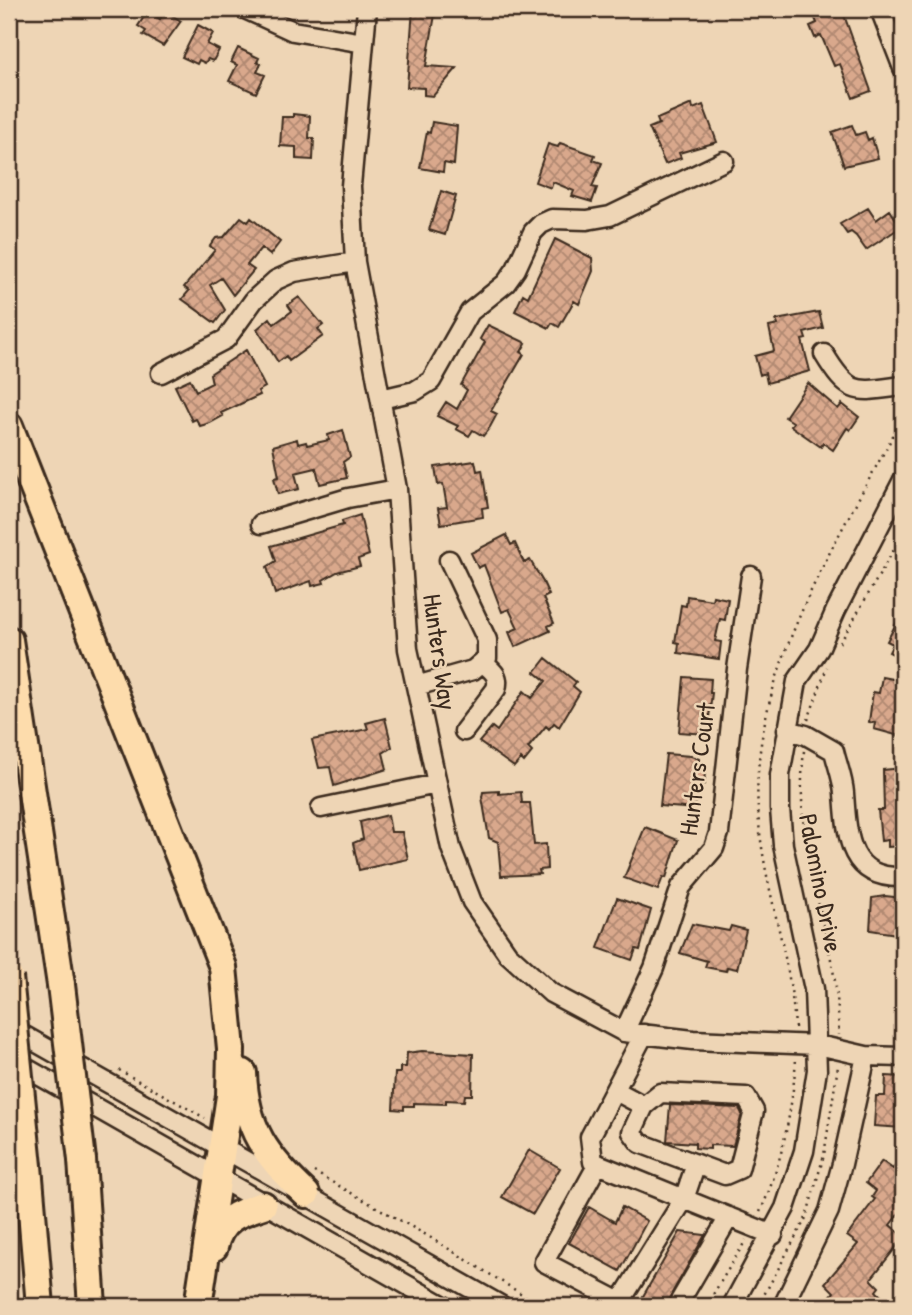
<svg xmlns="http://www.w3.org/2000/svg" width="912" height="1315" viewBox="0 0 912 1315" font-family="'Patrick Hand',sans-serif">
<defs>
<pattern id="building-cross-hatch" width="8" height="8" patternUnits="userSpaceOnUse" patternTransform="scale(1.75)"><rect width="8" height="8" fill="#d9a88c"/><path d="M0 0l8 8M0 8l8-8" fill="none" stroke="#b18972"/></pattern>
</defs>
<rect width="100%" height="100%" fill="#eed5b5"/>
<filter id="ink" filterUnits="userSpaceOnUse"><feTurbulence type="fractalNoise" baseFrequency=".0143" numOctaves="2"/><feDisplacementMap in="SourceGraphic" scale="14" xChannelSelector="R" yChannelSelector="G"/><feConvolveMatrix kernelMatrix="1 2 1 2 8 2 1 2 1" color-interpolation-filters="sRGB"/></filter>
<g filter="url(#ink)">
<path fill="url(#building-cross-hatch)" stroke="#3b2a1e" stroke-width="2" d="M413,9H436L426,66L457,68L433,96L424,95V88L407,87Z
M816,9H838L841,16L844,15L871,91L853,98L840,64L834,66L821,35L815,38L810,26L817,23L814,16L818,14Z
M148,11L160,19L165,11L181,21L163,46L143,35L146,31L138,26Z
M198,25L213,33L207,44L219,50L213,61L208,59L205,63L199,60L197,64L182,57Z
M238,48L259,58L257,62L261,64L257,72L265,75L256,93L229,81L237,65L231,62Z
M692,104L693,109L703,105L717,142L679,153L681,158L665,164L649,128L659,124L657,119Z
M293,114L310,116L309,138H314L313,160L296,159V147L280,146L282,117H293Z
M432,122L457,126L454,165L444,163L443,172L420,168L427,132L430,133Z
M852,125L856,135L865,132L868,140L872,138L878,158L844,166L832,132Z
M560,143L595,155L593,160L602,163L592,187L597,188L592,202L572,196L574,191L553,182L551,188L535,182L548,144L558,147Z
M441,191L456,196L445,235L429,230Z
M868,208L876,220L890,210L901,227L866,250L856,236L851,232L847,234L840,224Z
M241,217L248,222L251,218L280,242L270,255L261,248L247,265L254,270L233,295L221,278L210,285L225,310L215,323L182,299L189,291L184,287L215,250L210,246L216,238L224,237Z
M555,239L592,258L593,271L579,304L574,301L559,327L552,323L549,328L515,311L523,294L528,297Z
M299,297L323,325L318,329L323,336L289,361L286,356L278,362L257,329L270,318L274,324L292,311L288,305Z
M819,312L823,328L804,333L806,339L802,340L810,371L767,383L765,373L760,375L755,356L774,351L769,327L778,325L776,320Z
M488,325L526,343L521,352L524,354L491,411L497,414L490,427L483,436L473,430L469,436L456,429L458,426L437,416L446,402L457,409L467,390L461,385L485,342L480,339Z
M246,350L265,387L258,391L260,395L221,413L223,416L210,423L200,426L196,419L192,421L175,386L190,379L196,391L212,383L210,374Z
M808,383L838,409L842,404L859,417L850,430L847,428L833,450L823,443L821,447L791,426L793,422L785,417Z
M343,430L350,457L343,462L347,478L320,484L316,468L295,473L299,489L278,494L274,478L279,477L273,446L297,439L298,444L306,442L307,445L329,440L328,435Z
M475,461L477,471L482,470L488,507L482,508L483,517L441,524L438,508L447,507L443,484L438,485L435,467Z
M360,515L369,555L358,559L360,566L337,572L323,580L324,583L312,586L311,581L275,594L267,567L276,561L271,546L343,525L342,521Z
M506,535L511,545L515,543L524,563L530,560L543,582L549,595L543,598L554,623L548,626L550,631L515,647L509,632L518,628L509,609L502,612L484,565L478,568L471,553Z
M687,596L712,600L713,596L728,599L725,620L720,619L715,641L721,642L719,659L678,653L679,643L675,642L681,605L686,606Z
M903,610V659L889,652L893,644L887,641Z
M546,658L576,682L573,686L580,692L559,727L554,723L549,729L546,726L528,748L532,752L524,762L521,759L514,767L479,742L492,727L497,731L524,691L532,698L546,681L535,672Z
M684,677L711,679L710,693H712L707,734L679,732Z
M882,677L903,681V737L874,729L875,723L869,722L873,692L879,693Z
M385,718L392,747L383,753L387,769L334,786L330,767L319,768L312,740L368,729L366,723Z
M666,754L691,756L699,759V764L704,765L705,784L699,783L695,809L660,806Z
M903,768V846L888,847V840L881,841L878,810H884L883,770Z
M499,791V794L521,792L522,803H530L534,845L546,844L547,869L539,870L540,874L501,876L498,842L489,838L482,797L483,792Z
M388,815L391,832H402L408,859L359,870L353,843L363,839L360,822Z
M645,827L678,840L666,878L663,877L658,890L624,878Z
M885,896L903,898V935L870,930L872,898Z
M617,898L651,910L640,950L636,949L632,960L598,948Z
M692,924L729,931L731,926L746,930L737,969L727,967L726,971L705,967L707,961L680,953Z
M422,1051L473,1054L472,1095H465L464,1101L446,1100V1104L414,1103V1106H404V1110L393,1109L395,1073H400V1067H406L407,1053Z
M886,1076L903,1077V1128L874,1126L876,1096H885Z
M670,1105L739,1108L742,1114L733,1146L710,1145V1149L695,1148V1143L667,1141Z
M529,1150L560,1168L533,1214L502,1197Z
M882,1161L893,1169L897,1163L903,1168V1208L890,1225L902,1235L901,1241L871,1279L879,1287L876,1291L881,1296L871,1306H838L829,1298L834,1292L825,1283L858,1244L847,1236L875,1199L872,1197L876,1191L866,1183Z
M589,1207L615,1222L622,1207L647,1221L620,1271L569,1243Z
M680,1232L705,1235L667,1302L642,1298Z"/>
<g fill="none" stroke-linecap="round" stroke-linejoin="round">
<defs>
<path id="minor" d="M245,9L293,31L364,43
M367,9L351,186L355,262L397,489L408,649L451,848L472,902L508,954L551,993L624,1032L693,1040L818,1045L866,1056L903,1057
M880,9L903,68
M824,354C850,397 856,392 903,386
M161,373L226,339L254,300L276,280L294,272L355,262
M381,399L415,391L431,381L470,312L506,283L516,269L533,232L541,224L552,219L587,220L610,216L724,161
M261,524L348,498L397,489
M416,686L473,670L487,658V640L449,560
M787,730L806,735L834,751C837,764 843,779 844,793C847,835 848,879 903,877
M464,731L496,689C500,676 493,671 483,663
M321,808L437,784
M9,1027L502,1306
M624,1032L654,968L681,887L714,848L719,833L737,669L751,576
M644,1034L590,1137L593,1162L773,1235
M12,1060L444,1306
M616,1091L644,1106L632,1132L640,1143L725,1175L739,1169L754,1111L746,1097L660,1093L644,1106
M598,1164L544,1262L628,1306
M620,1302L684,1199L696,1164
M677,1306L729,1217
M732,1306L785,1208L804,1151L817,1070L814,989L783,845L780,809V775L797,681L819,649L836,610L903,480
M783,1306L829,1211L842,1164L866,1056"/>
<path id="highway" d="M9,426L223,967L231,1049L230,1096L198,1306
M9,640L61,985
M243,1073C245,1128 266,1157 306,1194
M82,1160L92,1306
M28,1166L40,1306
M214,1247C220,1219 238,1213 263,1205"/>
</defs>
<use href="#minor" stroke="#3b2a1e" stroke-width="23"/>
<use href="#highway" stroke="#3b2a1e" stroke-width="32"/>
<path stroke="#3b2a1e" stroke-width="2.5" stroke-dasharray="2 5" stroke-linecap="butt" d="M840,643L903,534
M808,720L827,667
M804,751C794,838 821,898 835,981C838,998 838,1017 839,1035
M795,1028C791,954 762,884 758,810C749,673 842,533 903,417
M119,1070L205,1118
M314,1172L428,1236L541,1306
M760,1212C782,1165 792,1111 796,1059
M706,1306L746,1240
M758,1306L806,1218L824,1155L838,1066"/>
<use href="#minor" stroke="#eed5b5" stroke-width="18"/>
<use href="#highway" stroke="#fddcac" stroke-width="26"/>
<defs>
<path id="highway-bridge" d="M9,977L28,1166
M61,985L82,1160"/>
</defs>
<use href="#highway-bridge" stroke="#3b2a1e" stroke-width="32" stroke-linecap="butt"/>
<use href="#highway-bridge" stroke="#fddcac" stroke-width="26"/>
</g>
</g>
<g text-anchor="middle" stroke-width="5" stroke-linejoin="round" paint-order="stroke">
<g font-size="26" fill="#3b2a1e" stroke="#eed5b5">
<text transform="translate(440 652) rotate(82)" y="9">Hunters Way</text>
<text transform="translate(697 769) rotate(-82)" y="9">Hunters Court</text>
<text transform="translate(821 883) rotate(79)" y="9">Palomino Drive</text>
</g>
</g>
<rect width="912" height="1315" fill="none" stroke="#eed5b5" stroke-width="35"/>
<rect x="18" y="18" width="877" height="1280" fill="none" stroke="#3b2a1e" stroke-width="2.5" filter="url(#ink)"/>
</svg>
